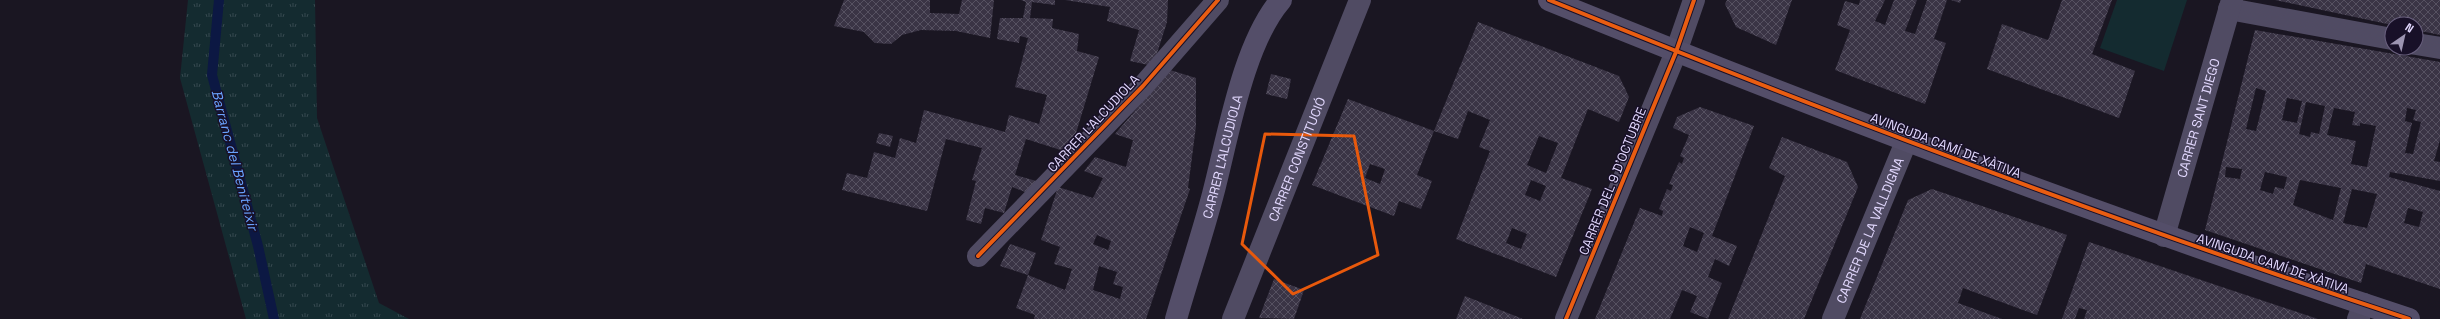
<svg xmlns="http://www.w3.org/2000/svg" width="2440" height="319" viewBox="0 0 2440 319" font-family="'Space Grotesk',sans-serif">
<defs>
<pattern id="grass-tufts" width="24" height="20" patternUnits="userSpaceOnUse"><rect width="24" height="20" fill="#142b30"/><path d="M3 7l-1-3M5 7V3M7 7l1-3M15 17l-1-3M17 17v-4M19 17l1-3" fill="none" stroke="#36494f"/></pattern>
<pattern id="building-cross-hatch" width="8" height="8" patternUnits="userSpaceOnUse"><rect width="8" height="8" fill="#3a3445"/><path d="M0 0l8 8M0 8l8-8" fill="none" stroke="#565161"/></pattern>
</defs>
<rect width="100%" height="100%" fill="#1a1622"/>
<path fill="url(#grass-tufts)" d="M188,0H315L317,118L379,303L409,319H246L180,78Z"/>
<path fill="#142b30" d="M2117,0H2187L2164,71L2100,48Z"/>
<g fill="none" stroke-linecap="round" stroke-linejoin="round">
<path stroke="#0c1843" stroke-width="10" d="M219,0L212,75L258,246L274,319"/>
</g>
<path fill="url(#building-cross-hatch)" fill-rule="evenodd" d="M844,0H930V13L959,14L962,0H994L990,38L956,31L921,30L902,35L891,44L875,43L864,32L834,26Z
M1021,0H1055V5L1032,2L1030,18L1053,19L1052,28L1079,34L1077,51L1099,57L1070,153L1026,139L1015,175L1040,182L1028,193L1012,187L1004,213L985,208L981,224L966,220L976,181L972,180L982,148L946,139L927,211L842,190L847,173L867,178L874,152L895,158L900,138L916,143L924,110L1005,132L1009,115L1039,124L1047,95L1015,87L1028,38L1020,36L1019,43L997,39L1000,18H1023L1026,2Z
M1065,0H1168L1167,22L1153,66L1130,61L1139,30L1107,21L1110,7Z
M1727,0H1792L1776,45L1736,27L1725,4Z
M1860,0H1885L1875,21L1885,25L1894,0H1917L1905,31L1915,34L1927,0H1947L1934,39L1946,43L1925,104L1835,70L1850,30L1837,25L1845,1L1859,5Z
M1951,0H1961L1960,3Z
M2062,0H2112L2092,54L2135,71L2119,118L1987,69L2002,24L2048,40Z
M2275,0H2440V35L2416,30V24L2392,25Z
M1478,22L1619,76L1629,97L1619,122L1588,109L1561,178L1592,189L1556,277L1456,239L1490,151L1479,147L1490,120L1468,111L1458,139L1434,131ZM1539,136L1558,143L1546,173L1527,165ZM1531,180L1546,186L1540,201L1525,195ZM1512,228L1527,234L1521,249L1506,243Z
M2255,30L2440,62V140L2434,161L2440,162V181L2390,172L2389,177L2440,191V289L2366,264L2361,283L2205,230ZM2256,88L2266,91L2256,131L2246,129ZM2287,98L2302,101L2297,123L2282,120ZM2306,102L2325,106L2319,134L2311,132L2310,137L2299,134ZM2334,108L2355,112L2352,125L2360,126V123L2376,126L2367,167L2351,164L2356,141L2327,135ZM2407,108L2416,110L2413,120L2421,122L2413,154L2405,153L2412,123L2405,121ZM2226,167L2242,169L2240,179L2225,177ZM2265,172L2287,177L2284,189L2275,187L2273,194L2260,190ZM2300,180L2341,188L2333,220L2293,205ZM2352,189L2377,194L2367,228L2343,223ZM2408,208L2423,212L2419,227L2404,223Z
M1170,70L1196,78V126L1188,188L1190,189L1146,319H1034L1035,315L1016,308L1028,275L1065,290L1072,269L1054,264L1060,247L1041,240L1058,187L1093,198L1103,178L1084,171L1095,157L1126,167L1133,140L1115,134ZM1097,235L1111,241L1108,250L1093,244ZM1099,266L1117,272L1113,284L1123,287L1120,299L1093,290Z
M1271,74L1291,79L1287,99L1266,94Z
M1348,99L1434,131L1417,175L1432,181L1421,209L1399,201L1394,216L1312,185ZM1370,164L1385,169L1380,184L1365,178Z
M1700,107L1754,126L1712,236L1737,246L1729,266L1715,259L1708,277L1722,283L1708,319L1690,312L1697,296L1682,290L1670,319H1595L1640,208L1662,216L1663,211L1659,209L1667,189L1671,191L1673,185L1669,184L1679,162L1682,164L1684,158L1680,156L1689,135L1673,128L1677,117ZM1690,227L1704,233L1697,252L1683,246Z
M879,133L893,136L890,147L876,143Z
M1782,137L1847,162L1858,187L1804,319H1728L1785,176L1769,168Z
M1932,189L2067,235L2037,315L1963,288L1958,303L2002,319H1860L1908,200Z
M2089,242L2216,285L2318,319H2084L2087,310L2079,308L2075,319H2062Z
M1010,244L1036,253L1028,275L1000,266Z
M1274,279L1304,290L1294,319L1259,318Z
M1465,296L1523,319H1456Z"/>
<g fill="none" stroke-linecap="round" stroke-linejoin="round">
<g stroke="#504b63" stroke-width="22">
<path d="M2229,9L2392,39"/>
<path d="M2416,44L2440,48"/>
<path id="s1" d="M2164,236L2232,0"/>
<path d="M978,256L1143,86L1218,0"/>
<path id="s2" d="M1233,319L1360,0"/>
<path d="M1566,319L1676,52L1694,0"/>
<path id="s3" d="M1833,319L1906,142"/>
<path d="M2358,319L2364,304"/>
</g>
<g stroke="#544e69" stroke-width="22">
<path d="M1549,0C1832,115 2118,223 2409,319"/>
<path id="s4" d="M1176,319C1188,277 1202,236 1213,194C1228,137 1243,44 1281,0"/>
</g>
<defs>
<path id="cycleway" d="M1549,0C1832,115 2118,223 2409,319
M978,256L1143,86L1218,0
M1566,319L1676,52L1694,0"/>
</defs>
<use href="#cycleway" stroke="#181028" stroke-width="6"/>
<use href="#cycleway" stroke="#e95d12" stroke-width="4"/>
</g>
<path fill="none" stroke="#e8590c" stroke-width="3" stroke-linejoin="round" d="M1265,134L1354,136L1378,255L1293,294L1242,244Z"/>
<g text-anchor="middle" stroke-width="3" stroke-linejoin="round" paint-order="stroke">
<g font-size="13" fill="#e2d8fe" stroke="#181028">
<text dy="5" stroke="none"><textPath href="#s1" startOffset="123">CARRER SANT DIEGO</textPath></text>
<text transform="translate(1093 123) rotate(-47)" y="5">CARRER L'ALCUDIOLA</text>
<text transform="translate(1946 145) rotate(21)" y="5">AVINGUDA CAMÍ DE XÀTIVA</text>
<text dy="5" stroke="none"><textPath href="#s4" startOffset="169">CARRER L’ALCUDIOLA</textPath></text>
<text dy="5" stroke="none"><textPath href="#s2" startOffset="172">CARRER CONSTITUCIÓ</textPath></text>
<text transform="translate(1612 181) rotate(-68)" y="5">CARRER DEL 9 D'OCTUBRE</text>
<text dy="5" stroke="none"><textPath href="#s3" startOffset="96">CARRER DE LA VALLDIGNA</textPath></text>
<text transform="translate(2273 263) rotate(19)" y="5">AVINGUDA CAMÍ DE XÀTIVA</text>
</g>
<g font-size="14" font-style="italic" fill="#68a1fc" stroke="#181028">
<text transform="translate(235 160) rotate(75)" y="5">Barranc del Beniteixir</text>
</g>
</g>
<g transform="translate(2404 36) rotate(34)"><circle r="19" fill="#181028" stroke="#69607e"/>
<path d="M0-3L7 15L0 10L-7 15Z" fill="#9c94b1"/>
<text y="-6" font-size="11" font-weight="bold" text-anchor="middle" fill="#e2d8fe">N</text>
</g>
</svg>
